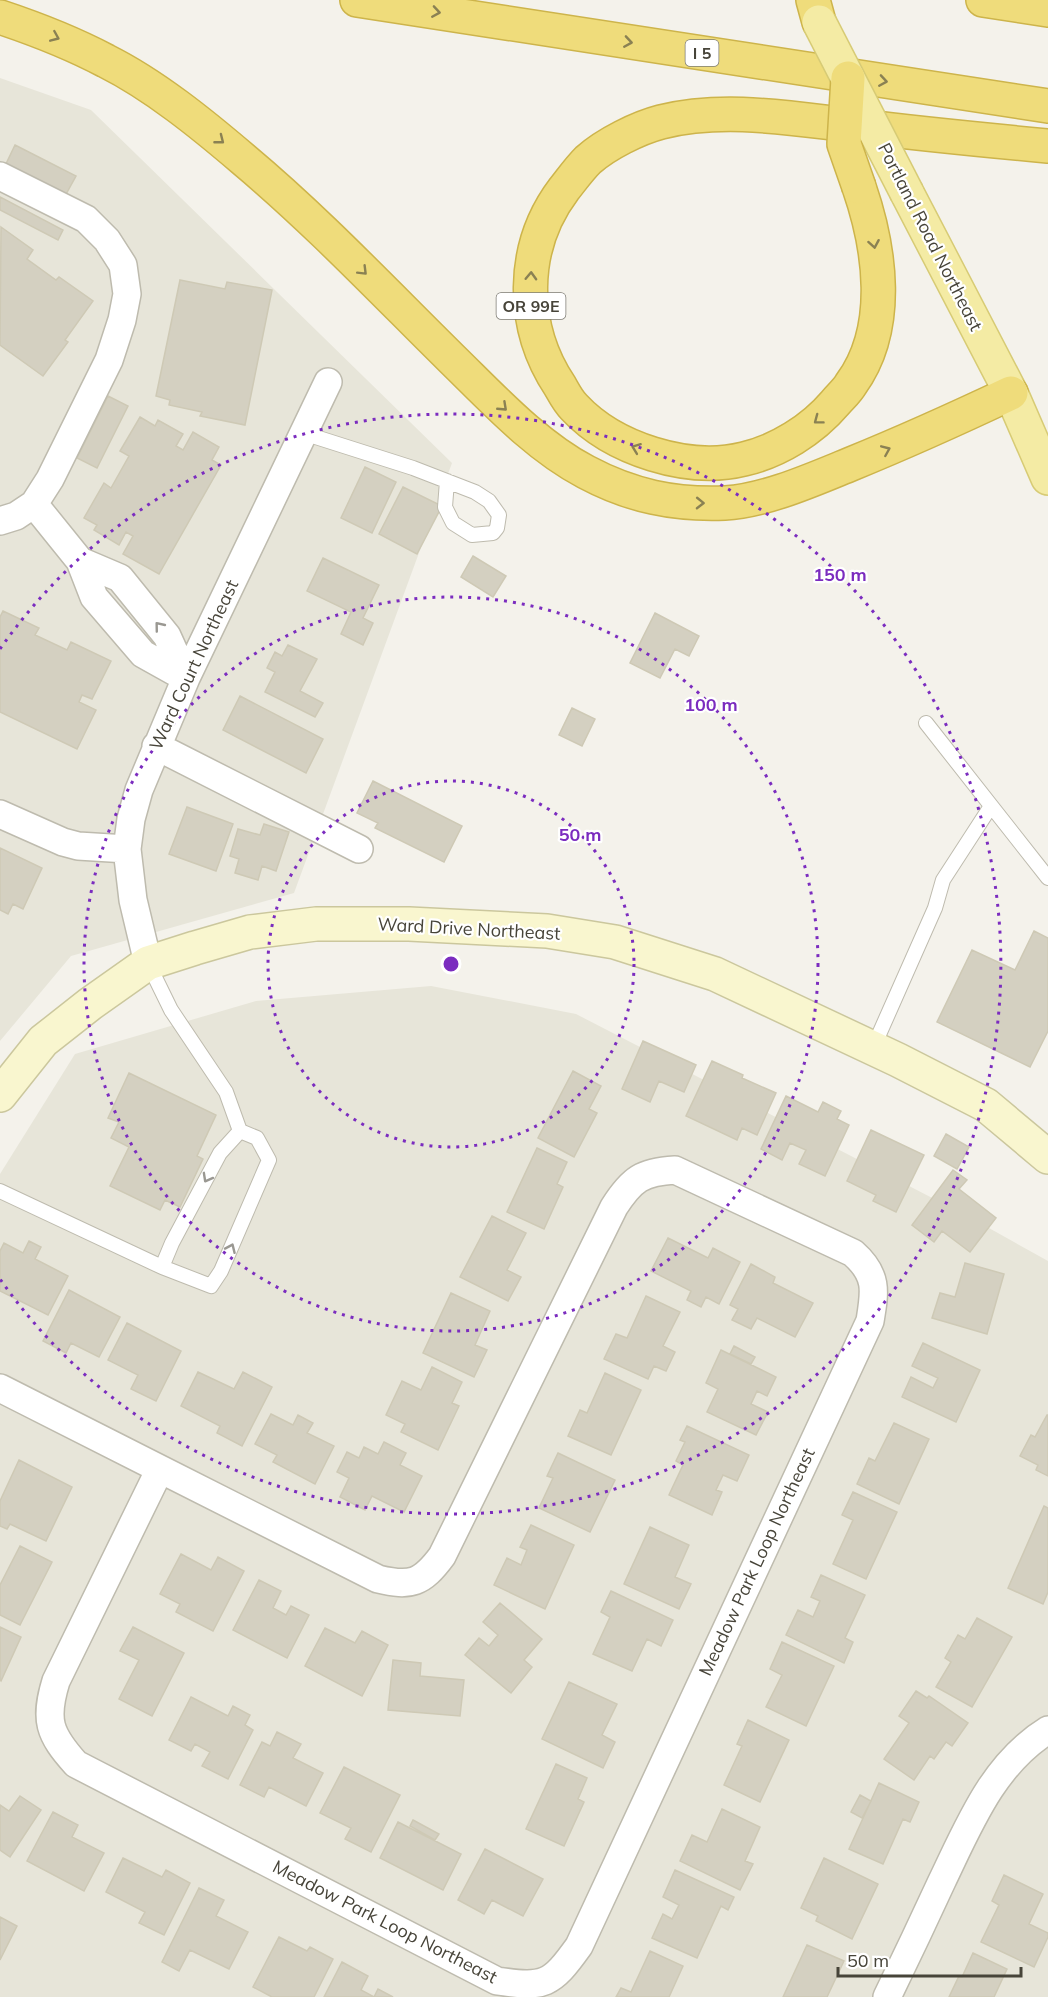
<svg xmlns="http://www.w3.org/2000/svg" width="1048" height="1997" viewBox="0 0 1048 1997" font-family="Mulish,sans-serif">
<rect width="100%" height="100%" fill="#f4f2eb"/>
<path fill="#e7e5d9" d="M0,78L91,110L452,463L294,893L71,956L0,1041Z
M431,986L576,1014L971,1218L1048,1261V1997H0V1174L75,1054L256,1001Z"/>
<path fill="#d4d0c1" stroke="#cec9b5" stroke-width="1.5" d="M15,145L76,176L65,196L5,166Z
M0,197L63,230L58,240L0,210Z
M1,227L33,250L27,259L56,280L59,277L93,301L65,340L68,342L43,376L0,345Z
M180,280L225,289L227,282L272,290L245,425L200,416L202,412L169,405L170,400L156,396Z
M108,396L128,406L97,468L77,458Z
M140,417L155,426L158,420L183,434L176,446L183,450L193,432L219,447L212,460L221,465L159,574L123,554L133,536L126,532L119,545L94,530L97,525L84,518L104,483L111,488L129,456L120,451Z
M365,467L396,482L372,533L341,518Z
M403,487L442,506L417,554L379,534Z
M473,556L506,576L493,597L461,577Z
M323,558L379,585L363,618L373,623L363,645L341,634L351,612L307,591Z
M3,611L39,628L35,635L67,650L71,642L111,661L92,699L82,695L79,702L96,710L77,749L0,712V617Z
M655,613L699,636L689,656L675,649L660,678L630,663Z
M288,645L317,659L300,691L323,703L315,717L265,692L275,672L267,668L275,652L282,656Z
M240,696L323,739L306,773L223,730Z
M572,708L595,719L582,746L559,735Z
M373,781L462,826L444,862L375,828L378,823L357,813Z
M187,807L233,824L216,871L169,854Z
M264,824L289,832L276,871L262,866L258,880L235,873L239,859L230,856L238,829L260,835Z
M0,848L42,868L23,909L13,904L8,914L0,910Z
M1034,931L1048,938V1031L1030,1067L937,1022L972,950L1015,970Z
M643,1041L696,1065L684,1092L659,1081L650,1102L622,1089Z
M712,1061L743,1075L742,1078L776,1093L757,1135L742,1128L737,1140L686,1116Z
M573,1071L601,1086L589,1109L597,1113L574,1157L538,1138Z
M129,1073L216,1115L197,1156L203,1159L180,1207L165,1200L160,1210L110,1186L129,1147L111,1138L119,1122L108,1118Z
M786,1096L818,1112L823,1102L841,1111L837,1119L849,1125L825,1176L799,1164L806,1150L790,1143L782,1160L761,1149Z
M871,1130L924,1155L896,1212L873,1201L876,1195L847,1181Z
M946,1134L969,1147L957,1169L934,1156Z
M537,1148L567,1162L557,1184L563,1187L544,1229L507,1212Z
M953,1170L967,1180L959,1189L996,1218L970,1252L942,1231L934,1242L912,1225Z
M492,1216L526,1233L507,1270L521,1277L508,1301L460,1277Z
M668,1238L708,1258L713,1248L740,1262L719,1304L706,1297L701,1307L687,1300L691,1291L651,1271Z
M29,1241L41,1247L35,1259L68,1276L48,1315L0,1291V1251L4,1243L23,1253Z
M965,1263L1004,1274L987,1334L932,1318L940,1293L955,1297Z
M751,1264L775,1277L773,1283L813,1303L795,1337L757,1318L751,1329L732,1320L738,1309L730,1305Z
M69,1290L120,1317L99,1357L71,1343L66,1353L43,1341Z
M451,1293L490,1311L475,1345L487,1350L474,1377L423,1353Z
M646,1296L680,1312L663,1346L675,1352L666,1371L654,1366L648,1379L604,1359L616,1334L627,1338Z
M127,1323L181,1351L156,1401L131,1389L138,1375L108,1360Z
M923,1343L980,1370L956,1422L902,1397L911,1377L933,1388L938,1378L912,1366Z
M734,1346L755,1357L751,1364L730,1354Z
M721,1350L776,1377L767,1396L757,1391L751,1404L768,1412L756,1435L707,1412L718,1389L706,1383Z
M432,1367L462,1382L452,1403L459,1406L438,1450L401,1432L405,1424L386,1415L402,1381L421,1390Z
M198,1372L234,1389L243,1372L272,1387L242,1446L217,1433L220,1426L181,1406Z
M605,1373L641,1390L611,1455L568,1436L580,1410L587,1413Z
M271,1414L293,1425L298,1415L313,1423L307,1433L334,1446L315,1484L273,1462L277,1455L255,1444Z
M1047,1415H1048V1476L1036,1470L1038,1465L1020,1456L1031,1435L1035,1437Z
M894,1423L929,1439L899,1504L857,1484L869,1458L875,1461Z
M687,1426L749,1455L737,1481L723,1475L716,1490L722,1492L712,1515L669,1495L683,1465L676,1461L685,1442L680,1440Z
M384,1442L406,1453L400,1465L422,1476L404,1512L372,1496L365,1510L340,1497L349,1478L337,1472L347,1452L359,1458L364,1447L378,1454Z
M558,1453L615,1480L590,1532L539,1508L553,1478L547,1476Z
M19,1460L72,1487L46,1541L10,1524L7,1529L0,1526V1501Z
M853,1492L897,1512L866,1579L833,1564L853,1520L842,1515Z
M1044,1506L1048,1508V1592L1043,1604L1008,1588Z
M531,1525L574,1545L545,1609L494,1585L507,1558L521,1565L527,1550L520,1547Z
M650,1527L689,1545L675,1577L691,1584L679,1609L624,1584Z
M20,1546L52,1562L20,1625L0,1615V1585Z
M181,1554L211,1570L218,1557L244,1571L213,1631L176,1612L180,1604L160,1594Z
M821,1575L865,1595L845,1638L853,1642L844,1663L786,1635L798,1610L813,1617L820,1601L811,1597Z
M259,1580L281,1591L273,1608L286,1615L291,1606L309,1615L287,1658L233,1630Z
M611,1591L673,1620L661,1646L647,1639L632,1671L593,1654L610,1617L601,1612Z
M500,1603L542,1639L524,1660L532,1667L511,1693L465,1655L479,1638L489,1646L498,1635L483,1622Z
M977,1618L1012,1637L972,1707L936,1687L951,1662L945,1658L958,1635L965,1639Z
M0,1627L21,1637L1,1681L0,1680Z
M133,1627L184,1653L152,1716L119,1699L139,1660L120,1651Z
M325,1628L355,1643L362,1631L388,1645L362,1696L305,1666Z
M782,1642L834,1666L806,1726L766,1707L782,1675L770,1669Z
M393,1660L421,1663L420,1676L464,1680L460,1716L388,1710Z
M569,1682L617,1704L602,1735L615,1742L603,1768L542,1739Z
M916,1691L927,1698L929,1696L968,1723L952,1746L946,1742L934,1759L930,1756L914,1780L884,1759L909,1723L899,1716Z
M191,1697L228,1716L233,1706L250,1715L245,1725L253,1730L228,1779L202,1766L210,1752L195,1744L191,1751L169,1740Z
M748,1720L789,1740L760,1802L724,1785L742,1746L737,1744Z
M277,1732L301,1744L293,1758L323,1773L306,1806L269,1787L264,1797L240,1785L262,1742L270,1746Z
M556,1764L587,1778L578,1799L584,1802L564,1846L526,1829Z
M344,1767L400,1795L371,1852L345,1839L351,1828L320,1813Z
M879,1783L919,1802L910,1822L903,1819L883,1864L849,1849Z
M860,1795L871,1801L862,1818L851,1812Z
M20,1796L41,1810L10,1857L0,1850V1805L9,1811Z
M722,1809L760,1827L745,1861L753,1864L740,1890L680,1861L692,1835L707,1842Z
M53,1812L78,1825L72,1837L104,1853L84,1891L27,1861Z
M413,1820L439,1834L435,1840L410,1826Z
M398,1822L461,1854L443,1890L380,1858Z
M485,1849L543,1879L523,1916L492,1900L484,1914L458,1900Z
M123,1858L162,1877L166,1870L190,1883L164,1935L139,1923L145,1912L106,1892Z
M824,1858L878,1884L852,1939L816,1921L818,1916L801,1908Z
M675,1870L734,1897L728,1910L721,1906L697,1958L652,1938L663,1914L672,1919L679,1905L663,1897Z
M1004,1875L1043,1894L1029,1924L1048,1933V1937L1034,1967L981,1942L999,1905L992,1901Z
M199,1888L224,1900L216,1916L248,1932L229,1969L190,1950L179,1971L162,1962Z
M0,1917L17,1926L0,1960Z
M279,1937L307,1951L310,1947L333,1959L314,1997H272L253,1987Z
M807,1945L844,1961L827,1997H783Z
M650,1951L683,1966L669,1997H616L621,1988L631,1992Z
M973,1953L1007,1969L994,1997H949L959,1976L962,1977Z
M342,1962L368,1976L361,1990L374,1997L378,1989L393,1997H324Z"/>
<g fill="none" stroke-linecap="round" stroke-linejoin="round">
<defs>
<path id="service" d="M303,433L413,468L475,492L489,501L499,515L497,528L493,533L472,535L453,523L445,507L447,481
M926,723L1048,878
M148,963L171,1010L226,1092L240,1131L257,1138L269,1160L221,1271L211,1286L162,1267L172,1243L220,1153L240,1131
M873,1048L935,908L943,880L991,806
M0,1191L162,1267"/>
<path id="minor" d="M0,176L86,219L107,240L123,265L127,294L122,320L109,360L50,479L34,504L16,516L0,521
M34,504L80,561L94,597L143,654L186,678
M80,561L120,578L167,636L186,678
M156,746L359,849
M0,814L63,842L78,846L127,849
M148,963L133,900L127,849L131,819L139,790L186,678L328,382
M675,1170L853,1253C878,1275 875,1291 870,1321L579,1946C551,1985 545,1988 497,1981L76,1764C49,1734 44,1720 56,1681L160,1469L378,1579C411,1587 422,1583 442,1556L614,1207C632,1179 642,1172 675,1170Z
M0,1388L160,1469
M887,1997C906,1958 924,1920 942,1881C969,1825 993,1764 1048,1730"/>
<path id="secondary" d="M0,1095L43,1041L90,1004L148,963L195,948L250,932L316,924H409L547,931L615,942L715,974L898,1060L986,1105L1048,1157"/>
<path id="primary" d="M907,193L1011,393L1048,478"/>
<path id="motorway" d="M357,0L1048,106
M813,0L819,22
M983,0L1048,10
M0,17C36,29 72,43 106,61C154,85 202,124 243,159C317,221 384,292 452,359C492,398 536,446 586,472C631,496 674,505 725,503C765,501 814,479 851,464C905,442 958,418 1011,393
M859,187C880,248 892,328 851,384C847,391 840,397 835,403C812,430 778,451 744,459C688,473 613,449 574,407C568,401 564,393 560,386C520,326 520,247 564,189C572,179 579,169 588,160C606,144 638,128 661,122C726,106 793,119 858,126C921,134 984,140 1048,146"/>
</defs>
<use href="#service" stroke="#bebbae" stroke-width="16"/>
<use href="#minor" stroke="#bebbae" stroke-width="30"/>
<use href="#secondary" stroke="#cbc79d" stroke-width="36"/>
<use href="#primary" stroke="#d7cb75" stroke-width="36"/>
<use href="#motorway" stroke="#cdb44b" stroke-width="36"/>
<use href="#service" stroke="#fff" stroke-width="14"/>
<use href="#minor" stroke="#fff" stroke-width="27"/>
<use href="#secondary" stroke="#f9f6cf" stroke-width="33"/>
<use href="#primary" stroke="#f4eba4" stroke-width="33"/>
<use href="#motorway" stroke="#efdc7b" stroke-width="33"/>
<defs>
<path id="primary-bridge" d="M819,22L907,193"/>
<path id="motorway-bridge" d="M848,78L844,144L859,187"/>
</defs>
<use href="#primary-bridge" stroke="#d7cb75" stroke-width="36" stroke-linecap="butt"/>
<use href="#motorway-bridge" stroke="#cdb44b" stroke-width="36" stroke-linecap="butt"/>
<use href="#primary-bridge" stroke="#f4eba4" stroke-width="33"/>
<use href="#motorway-bridge" stroke="#efdc7b" stroke-width="33"/>
</g>
<defs><path id="oneway-chevron" d="M-2-3.5L2.5 0L-2 3.5" fill="none" stroke-width="1.6" stroke-linecap="round" stroke-linejoin="round" transform="scale(1.5)"/></defs>
<g stroke="#8a8153">
<use href="#oneway-chevron" transform="translate(436 12) rotate(9)"/>
<use href="#oneway-chevron" transform="translate(55 37) rotate(23)"/>
<use href="#oneway-chevron" transform="translate(628 42) rotate(9)"/>
<use href="#oneway-chevron" transform="translate(883 81) rotate(9)"/>
<use href="#oneway-chevron" transform="translate(220 140) rotate(38)"/>
<use href="#oneway-chevron" transform="translate(874 244) rotate(80)"/>
<use href="#oneway-chevron" transform="translate(363 271) rotate(45)"/>
<use href="#oneway-chevron" transform="translate(531 276) rotate(-88)"/>
<use href="#oneway-chevron" transform="translate(503 407) rotate(43)"/>
<use href="#oneway-chevron" transform="translate(818 420) rotate(143)"/>
<use href="#oneway-chevron" transform="translate(636 448) rotate(-159)"/>
<use href="#oneway-chevron" transform="translate(886 450) rotate(-23)"/>
<use href="#oneway-chevron" transform="translate(700 503) rotate(1)"/>
</g>
<g stroke="#9a9892">
<use href="#oneway-chevron" transform="translate(159 626) rotate(-129)"/>
<use href="#oneway-chevron" transform="translate(207 1178) rotate(119)"/>
<use href="#oneway-chevron" transform="translate(231 1248) rotate(-66)"/>
</g>
<g fill="none" stroke="#7b2cbf" stroke-width="3" stroke-dasharray="3 6">
<circle cx="451" cy="964" r="183"/>
<circle cx="451" cy="964" r="367"/>
<path d="M0 649A550 550 0 1 1 0 1279"/>
</g>
<g text-anchor="middle" stroke-width="4.5" stroke-linejoin="round" paint-order="stroke">
<g fill="#fff" stroke="#7e7c74" stroke-width="1.5">
<rect x="685.5" y="40" width="33" height="26" rx="4.5"/>
<rect x="496.5" y="293" width="69" height="26" rx="4.5"/>
</g>
<g font-size="16" font-weight="bold" fill="#474439">
<text x="702" y="59">I 5</text>
<text x="531" y="312">OR 99E</text>
</g>
<g font-size="18" fill="#474439" stroke="#fff">
<text transform="translate(930 237) rotate(63)" y="6">Portland Road Northeast</text>
<text transform="translate(194 665) rotate(-65)" y="6">Ward Court Northeast</text>
<text transform="translate(469 929) rotate(3)" y="6">Ward Drive Northeast</text>
<text transform="translate(757 1562) rotate(-65)" y="6">Meadow Park Loop Northeast</text>
<text transform="translate(385 1922) rotate(27)" y="6">Meadow Park Loop Northeast</text>
</g>
</g>
<circle cx="451" cy="964" r="9" fill="#7b2cbf" stroke="#fff" stroke-width="3"/>
<g font-size="18" text-anchor="middle" font-weight="bold" fill="#7b2cbf" stroke="#fff" stroke-width="4.5" stroke-linejoin="round" paint-order="stroke">
<text x="840" y="581">150 m</text>
<text x="711" y="711">100 m</text>
<text x="580" y="841">50 m</text>
</g>
<path d="M838 1967v9h183v-9" fill="none" stroke="#474439" stroke-width="3"/>
<text x="847" y="1967" font-size="18" fill="#474439" stroke="#ffffff" stroke-width="4.5" paint-order="stroke">50 m</text>
</svg>
